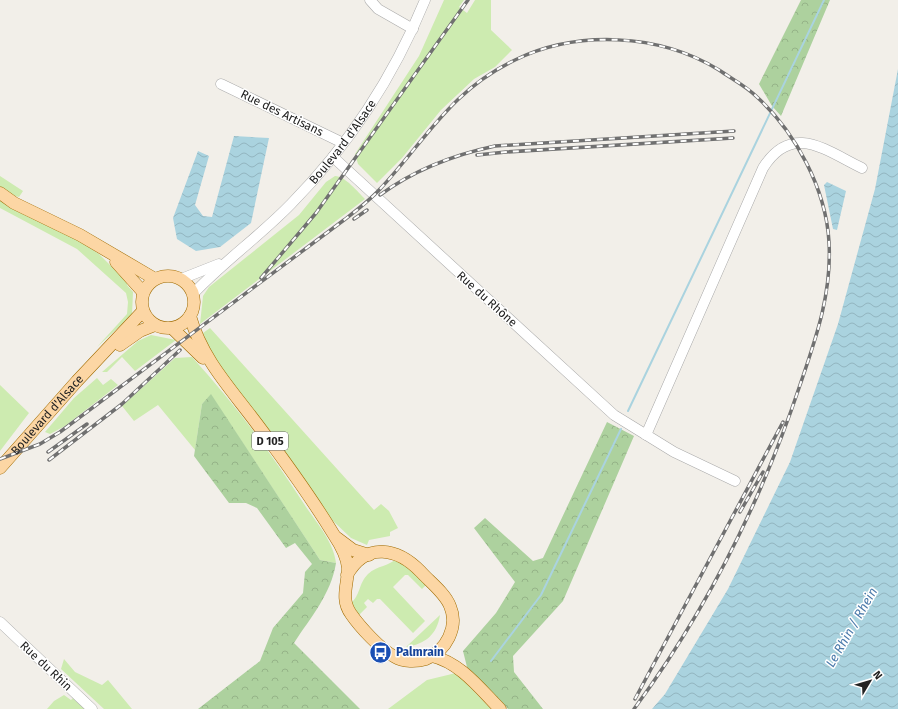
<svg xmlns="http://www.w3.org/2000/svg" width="898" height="709" viewBox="0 0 898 709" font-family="'Fira Sans',sans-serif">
<defs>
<pattern id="forest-crowns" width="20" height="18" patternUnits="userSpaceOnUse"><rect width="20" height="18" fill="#add19e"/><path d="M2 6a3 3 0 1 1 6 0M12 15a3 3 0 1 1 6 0" fill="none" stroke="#95b388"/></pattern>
<pattern id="water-waves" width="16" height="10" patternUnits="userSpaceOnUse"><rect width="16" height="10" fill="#aad3df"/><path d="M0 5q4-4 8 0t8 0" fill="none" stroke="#92b5bf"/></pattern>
</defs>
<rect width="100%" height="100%" fill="#f2efe9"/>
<path fill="#cdebb0" d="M444,0H464L459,7L467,13L475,0H491V30L512,50L495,67L474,79L441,110L402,158L377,183L358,164L355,154L419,56Z
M0,176L23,191L19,197L8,194L0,188Z
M335,176C345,176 358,192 365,199L200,324L203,296L209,287L299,215L326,182Z
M0,200L81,242L99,254L127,282V285L133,292L132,315L97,347L127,314L128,302L126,293L77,249L0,208Z
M210,328L374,510L381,504L389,511L398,528L390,532V536L369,540L367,545L351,538L333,521L219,366L210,351L203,333Z
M151,335L176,340L135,371L122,357L107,372H102L138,341Z
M192,357C235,404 272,454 306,507C317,523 334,543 336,563L320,560L211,395L202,404L195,450L158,405L134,421L122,406L175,358Z
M97,378L103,385L111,379L118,385L65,426L50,434L45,432L74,398Z
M0,385L29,413L0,451Z
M399,557L428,583L422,589L408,575H405L393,587L425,621L413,633L380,599H377L373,603L368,599L364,603L367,607L358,616L350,604C361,595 358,584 368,574C378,565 388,567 399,557Z
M440,615C437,635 425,644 406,647Z
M64,659L75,672L102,685L108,680L132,709H104L61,669Z
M456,673L491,709H388L427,680Z
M64,695L71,700L73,698L85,709H47L54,701Z"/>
<path fill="url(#forest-crowns)" d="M801,0H830L781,116L772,106L759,84Z
M211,394L320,560L336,563C331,594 311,617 294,643L360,709H198L260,661L273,628L303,593L305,572L312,564L295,543L286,548L257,508L246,503H229L194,456L202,404Z
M607,422L634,436L563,601L513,656L514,672L543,709H508L467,667L463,651L496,613L515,582L474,528L485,518L533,561L543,558Z"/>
<path fill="url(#water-waves)" d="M898,69V709H652L665,694L728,589L790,462L838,324L875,189Z
M234,136L269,138L251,223L220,247L196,251L177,239L173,218L198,151L209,156L195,205L203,216L212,217Z
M827,182L846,191L837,230L833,229L824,185Z"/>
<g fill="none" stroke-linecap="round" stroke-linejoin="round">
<path stroke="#aad3df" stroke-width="2" d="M628,411L824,0
M491,661L541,595L621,429"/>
<defs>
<g id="minor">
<path d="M370,0L378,9L413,29"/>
<path d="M221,84L343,143"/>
<path d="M333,157L614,415L674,452L735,481"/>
<path d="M181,279L219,264"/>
<path id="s1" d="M193,294C223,262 260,236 291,204C349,145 394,76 425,0"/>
<path d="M646,435L763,168C792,122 825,150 862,168"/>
<path d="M0,622L92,709"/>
</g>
<g id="major">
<path d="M0,193L14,203L80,235L155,279"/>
<path d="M116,262L143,292"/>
<circle cx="168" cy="302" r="26"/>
<path d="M190,316C202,359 231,389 257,424C284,460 311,497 334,535C340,544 347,557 348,568C348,584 340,599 351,614C360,627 381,650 395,657C403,662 417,662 426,659C446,651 459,627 450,606C445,593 430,582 421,572C398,548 366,541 347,575"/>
<path d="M172,328L203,358"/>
<path d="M120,345L140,331L155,325"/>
<path id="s2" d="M0,468L77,381L143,311"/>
<path d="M337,538L353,550L369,555"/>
<path d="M432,656C461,663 480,689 500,709"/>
</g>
</defs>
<use href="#minor" stroke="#a9a9a9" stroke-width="11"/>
<use href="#major" stroke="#a06b00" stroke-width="13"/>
<use href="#minor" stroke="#fff" stroke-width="10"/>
<use href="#major" stroke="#fcd6a4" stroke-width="12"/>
<defs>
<path id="rail" d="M477,155L506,152L733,138
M380,195C414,170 453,155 495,146L734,131
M354,219L367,210
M261,278L316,213L468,0
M48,452L87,424
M0,459L40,444L60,432L344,220C357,210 369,201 380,189C426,140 450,91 515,60C577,30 659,33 719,70C732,79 746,86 757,97C796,133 826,189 829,242C832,293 816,338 800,385C761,502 707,610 634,709
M49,460L122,404L180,350
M740,512L763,472
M635,699L783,422"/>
</defs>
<use href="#rail" stroke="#707070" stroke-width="3.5"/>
<use href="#rail" stroke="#fff" stroke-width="2" stroke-dasharray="6" stroke-linecap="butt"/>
</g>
<defs>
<symbol id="bus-disc" viewBox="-11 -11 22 22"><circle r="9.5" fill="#1a4fb4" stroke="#fff"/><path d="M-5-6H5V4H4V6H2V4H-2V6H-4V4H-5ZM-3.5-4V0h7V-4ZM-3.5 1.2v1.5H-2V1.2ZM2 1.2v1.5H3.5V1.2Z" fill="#fff"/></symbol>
</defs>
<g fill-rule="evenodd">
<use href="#bus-disc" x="368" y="640" width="25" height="25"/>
</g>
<g text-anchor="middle" stroke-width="3" stroke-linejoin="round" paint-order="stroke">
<rect fill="#fff" stroke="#646464" stroke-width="1" x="252" y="432" width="36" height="18" rx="3"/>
<g font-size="11" font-weight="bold" fill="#222">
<text x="270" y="445">D 105</text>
</g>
<g font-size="12" fill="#222" stroke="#fff">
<text transform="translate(282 113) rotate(26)" y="4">Rue des Artisans</text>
<text dy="4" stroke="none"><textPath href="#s1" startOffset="214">Boulevard d'Alsace</textPath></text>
<text transform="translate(487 299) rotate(42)" y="4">Rue du Rhône</text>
<text dy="4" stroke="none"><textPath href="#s2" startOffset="71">Boulevard d'Alsace</textPath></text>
<text transform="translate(46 666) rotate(43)" y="4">Rue du Rhin</text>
</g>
<g font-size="12" font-weight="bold" fill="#164399" stroke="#fff" text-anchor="start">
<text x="396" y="656">Palmrain</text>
</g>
<g font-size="13" font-style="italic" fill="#4a7aab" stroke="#fff">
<text transform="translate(851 627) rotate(-60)" y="5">Le Rhin / Rhein</text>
</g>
</g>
<g transform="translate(870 681) rotate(52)" stroke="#ffffff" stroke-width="3" paint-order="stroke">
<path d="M0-3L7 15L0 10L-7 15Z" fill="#222222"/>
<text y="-6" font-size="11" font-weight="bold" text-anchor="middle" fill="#222222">N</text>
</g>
</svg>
